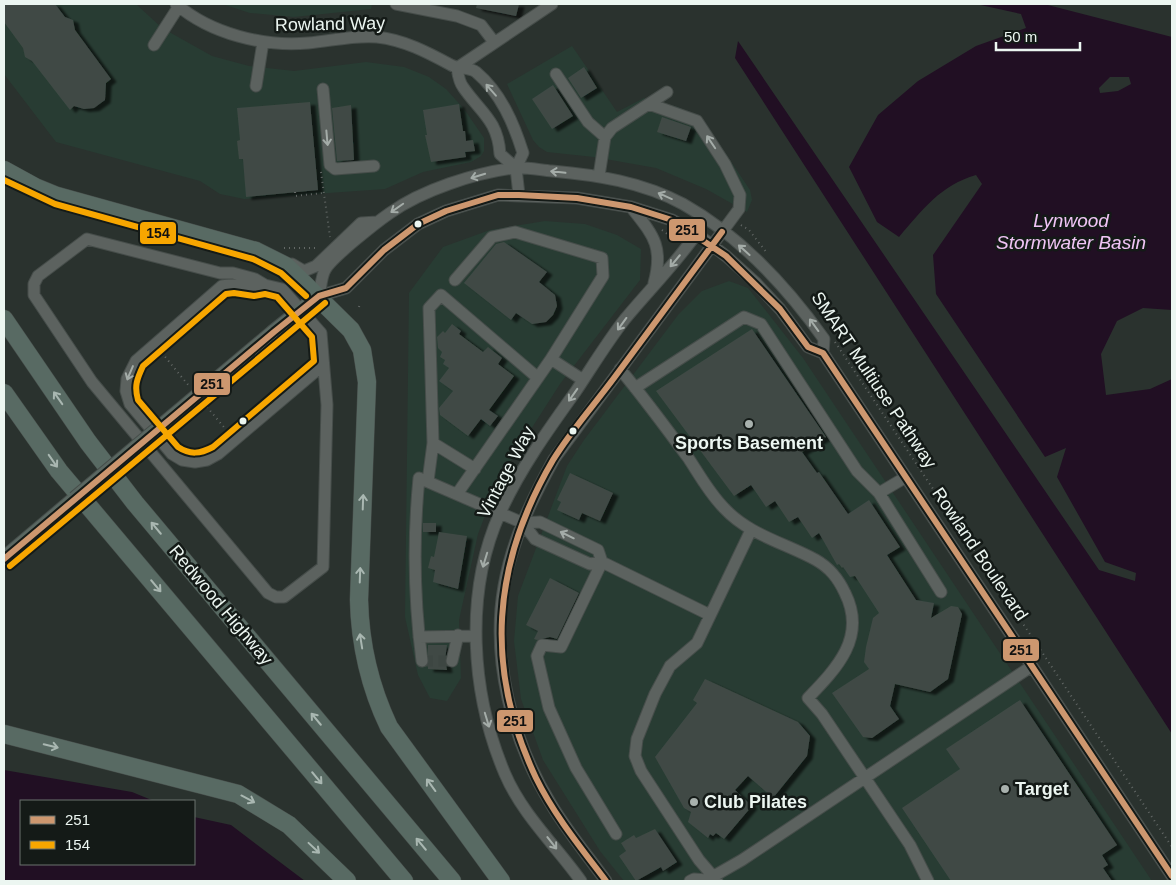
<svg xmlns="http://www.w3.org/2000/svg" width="1176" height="885" viewBox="0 0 1176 885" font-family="Arial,sans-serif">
<defs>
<filter id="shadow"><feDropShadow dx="5.5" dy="3" stdDeviation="1" flood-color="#0009"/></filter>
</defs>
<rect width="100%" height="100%" fill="#2a322e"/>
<path fill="#283c33" d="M4,4H136L162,28L212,56L249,66L294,71L366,62L404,67L429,77L446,89L464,109L484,138V151L481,156L471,162L423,172L385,189L244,199L220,194L200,181L56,142L4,74Z
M222,4H372L371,9L294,17L250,13Z
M572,46L617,112L644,98L678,107L702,118L750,190L752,200L747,212L706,189L656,168L594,157L547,152L539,147L533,140L507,84Z
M545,221L585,224L617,235L641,249L640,280L560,384L499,479L478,534L459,620L461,678L447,701L430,698L418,675L405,617L409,293L443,247L490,230Z
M729,281L748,288L803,358L1152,881H624L600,851L543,760L521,699L514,641L518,596L567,466L584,440L678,315L702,291Z"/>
<path fill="#210f23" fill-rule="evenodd" d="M976,4H1044L1172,37V310L1143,308L1117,321L1101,354L1106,395L1150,389L1172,379V734L735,58L738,41L1099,570L1135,581L1136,573L1105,562L1057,477L1066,448L1045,457L936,294L933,255L982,184L976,175C941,185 923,209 899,237L877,222L849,167L878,115L918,81L976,46L1026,28L1021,14ZM1110,77H1129L1131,84L1118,91L1100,93L1099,88Z
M4,770L132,792L154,801H21V864H194V817L231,825L305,881H4Z"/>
<path fill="#3f4a45" filter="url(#shadow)" d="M4,4H55L65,17L73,20L75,30L111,79L106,83L105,100L94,108L84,109L74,106L70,110L32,61L25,57L23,48L4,22Z
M477,4H519L516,16L476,8Z
M584,67L597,88L581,98L568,78Z
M553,85L573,116L552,129L532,99Z
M310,102L318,190L246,197L243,159H239L237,141L240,140L237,108Z
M459,104L463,131H465L466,141L473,140L475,151L465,152L466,157L431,162L425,135H427L423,110Z
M351,105L354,160L337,161L332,108Z
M662,117L691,127L686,141L657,132Z
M504,242L547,272L539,282L555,295L557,306L553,315L546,322L532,324L516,313L511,320L464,283L496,244Z
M452,324L461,331L459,334L483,352L488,347L502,358L498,364L514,376L489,410L498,416L490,426L481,419L468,436L440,415L439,408L453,391L439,381L449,368L443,364L445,360L440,357L442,352L438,348L437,337L443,331L445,333Z
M752,329L826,437L802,452L817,473L819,472L848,514L869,500L900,547L887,555L916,600L934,603L931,618L951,606L958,607L962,614L948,679L930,692L895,684L890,706L899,719L872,738L863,737L832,693L869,669L864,662L866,647L873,618L879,613L855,576L850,577L843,567L842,568L839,564L837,565L819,533L812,538L798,517L789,522L775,501L766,507L751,485L734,496L656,391Z
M570,473L613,493L600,521L582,513L579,520L557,510L561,502L557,500Z
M423,523H436V532H423Z
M439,532L467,536L458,589L433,582L435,570L428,568L431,556L434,557Z
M550,578L579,593L557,639L550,637L537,640L534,639L538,631L526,625Z
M428,645H447L445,660L447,670L428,669Z
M705,679L798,722L810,736L807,756L773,798L748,776L735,790L752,806L724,839L716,833L713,836L710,834L708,838L688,822L691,812L684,808L655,757L697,703L693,700Z
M1020,700L1117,845L1102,855L1108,865L1103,868L1112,881H951L902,808L960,769L946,749Z
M655,829L677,862L663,871L661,867L636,881L619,856L626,851L621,843L634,835L636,838Z"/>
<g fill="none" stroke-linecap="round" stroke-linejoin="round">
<path stroke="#3d4642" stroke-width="11" stroke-dasharray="11 5.5" stroke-linecap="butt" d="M422,661H452"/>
<defs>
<path id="minor" d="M176,4C211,34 264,47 308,43C331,41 353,35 377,37C404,40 427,52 451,65C458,69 470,67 476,72C501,93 514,124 523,153L516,168L519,195
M396,4L457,16L481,25L494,42
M154,45L179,6
M457,68C458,74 459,82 463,87C480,112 498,120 500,154L516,168
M457,68L552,4
M556,74L588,122L605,137
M256,86L263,42
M323,89L330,165L335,169L374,166
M599,176L605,137L612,128L667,92
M631,207C653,235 664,246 654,283
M87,239L220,273H233L255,279L265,285L282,289L321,333L327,405L323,567L284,597H276L268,593L92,382L34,295V284L38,276Z
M292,264L304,271L316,266L361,223L377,222
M455,280L492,237L515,232L602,258L603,276L551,359
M265,285C250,288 237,283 222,286L136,361L127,379L126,391L130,404L172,454L182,460L195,462L207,460L218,454L323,365
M823,353L824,339C787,287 740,236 683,204C642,182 597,175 552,171C540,170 526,167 514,168C475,173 422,190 390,213C377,222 331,258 325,270C321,277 321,288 319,296L346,288L384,250L418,224L446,211L498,195L577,198L631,207L672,220L697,234L726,256L755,282L780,309L808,347L823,353L1172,876
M620,369C644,398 667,429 689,459C700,476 710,494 724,508C749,535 785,543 816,560C830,568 838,578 845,593C867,637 837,668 808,698L822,714L910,845L928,881
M635,388L744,317L761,324L857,471L879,493L906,477
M475,469L433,443L429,308L441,295L538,378
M428,481L433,443
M879,493L941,592
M457,494L551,359L583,380
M523,523L540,522L598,550L602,562L561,647L542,645L537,656L549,708L576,768L616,834
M419,637L476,636
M422,661C414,600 413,539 419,478L523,523L535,539L590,564L602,562L710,615
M452,661L458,635
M581,881C556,846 522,814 505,774C471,694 464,593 500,513C520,469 548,430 576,391C592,367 607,342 625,319C650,289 678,261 700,229
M606,881C588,856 567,831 551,804C512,741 491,659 504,586C512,540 532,499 554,459L739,209L740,195L725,164L697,121L649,104
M690,881L694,879L707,880L742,860L1032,666
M717,881L699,860L641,771L635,756L637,739L655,694L670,666L697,643L751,530"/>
<path id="major" d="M274,332L319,296
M4,559L75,499"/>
<path id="highway" d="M4,170L35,187L57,196L256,251L286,266L351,330L362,350L367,382L359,600C360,645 369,685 389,727L501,881
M4,319L88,442L135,503L452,881
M4,393L59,471L404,881
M4,734L238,794L289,825L347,881"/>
</defs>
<use href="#minor" stroke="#464d4a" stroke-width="13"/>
<use href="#major" stroke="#464d4a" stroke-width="17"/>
<use href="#highway" stroke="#464d4a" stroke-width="19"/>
<path stroke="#636866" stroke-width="2" stroke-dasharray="1 4" stroke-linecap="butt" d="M321,172L330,237
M295,192V196L323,193
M741,225L749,230L767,253
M662,230L678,242
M284,248H318
M359,307L360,303
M835,342L1172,847
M162,353L189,386
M207,407L228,432"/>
<use href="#minor" stroke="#5c625f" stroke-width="11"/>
<use href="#major" stroke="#5a6761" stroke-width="15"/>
<use href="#highway" stroke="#586a63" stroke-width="18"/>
<defs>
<path id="major-bridge" d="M75,499L274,332"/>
</defs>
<use href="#major-bridge" stroke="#464d4a" stroke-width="17" stroke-linecap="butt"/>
<use href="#major-bridge" stroke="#5a6761" stroke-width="15"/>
<defs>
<path id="bus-1" d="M4,559L274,332L319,296L346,288L384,250L418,224L446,211L498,195H519L577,198L631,207L672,220L726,256L780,309L808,347L823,353L1172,876
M606,881C581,848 554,815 536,778C484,668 492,564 553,460C570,432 594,405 614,378C650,329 686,281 722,232"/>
<path id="bus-2" d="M4,180L55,204L253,259L281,273L306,296
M234,293L254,296L265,294L277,297L312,337L314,361L213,447C200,454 190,455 178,447L138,400C134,386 137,379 143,366L226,294Z
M10,566L325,303"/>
</defs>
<use href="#bus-1" stroke="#141a17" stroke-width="10"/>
<use href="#bus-2" stroke="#141a17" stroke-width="10"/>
<use href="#bus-1" stroke="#cd976f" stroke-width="6"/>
<use href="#bus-2" stroke="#f7a600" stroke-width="6"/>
</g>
<defs><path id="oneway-shaft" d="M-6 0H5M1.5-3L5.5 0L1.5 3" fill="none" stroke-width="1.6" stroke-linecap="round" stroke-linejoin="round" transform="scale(1.25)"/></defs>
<g stroke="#a4aca8">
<use href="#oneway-shaft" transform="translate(491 90) rotate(-131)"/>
<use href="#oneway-shaft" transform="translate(327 138) rotate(85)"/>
<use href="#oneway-shaft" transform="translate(711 142) rotate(-124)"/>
<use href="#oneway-shaft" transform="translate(558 172) rotate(-174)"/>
<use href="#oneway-shaft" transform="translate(478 176) rotate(163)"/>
<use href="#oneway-shaft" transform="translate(665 196) rotate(-156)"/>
<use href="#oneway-shaft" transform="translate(397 208) rotate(145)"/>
<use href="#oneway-shaft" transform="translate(744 250) rotate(-138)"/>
<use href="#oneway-shaft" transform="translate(675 261) rotate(130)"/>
<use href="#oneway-shaft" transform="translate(622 324) rotate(126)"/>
<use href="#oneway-shaft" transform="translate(814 325) rotate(-126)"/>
<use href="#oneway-shaft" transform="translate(130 373) rotate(113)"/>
<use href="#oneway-shaft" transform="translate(573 395) rotate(125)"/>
<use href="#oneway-shaft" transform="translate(567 535) rotate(-154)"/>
<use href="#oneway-shaft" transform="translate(485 560) rotate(107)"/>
<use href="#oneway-shaft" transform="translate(487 720) rotate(73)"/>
<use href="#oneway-shaft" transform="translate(552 843) rotate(52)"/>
</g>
<g stroke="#a9b7b1">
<use href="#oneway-shaft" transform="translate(58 398) rotate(-125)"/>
<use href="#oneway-shaft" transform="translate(53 461) rotate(55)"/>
<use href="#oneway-shaft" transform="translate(363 502) rotate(-88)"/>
<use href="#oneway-shaft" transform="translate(156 528) rotate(-130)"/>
<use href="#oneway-shaft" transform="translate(360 575) rotate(-88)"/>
<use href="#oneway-shaft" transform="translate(156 586) rotate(50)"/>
<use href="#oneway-shaft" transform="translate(361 641) rotate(-99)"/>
<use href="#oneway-shaft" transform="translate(316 719) rotate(-130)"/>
<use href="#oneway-shaft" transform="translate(51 746) rotate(14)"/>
<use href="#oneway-shaft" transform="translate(317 778) rotate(50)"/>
<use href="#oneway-shaft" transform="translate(431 785) rotate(-126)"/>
<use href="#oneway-shaft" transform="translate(248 799) rotate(28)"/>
<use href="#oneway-shaft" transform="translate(421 844) rotate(-130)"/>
<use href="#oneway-shaft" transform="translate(314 848) rotate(43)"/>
</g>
<g fill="#ecf6f1" stroke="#141a17" stroke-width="2">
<circle cx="418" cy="224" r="4.5"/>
<circle cx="243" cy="421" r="4.5"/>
<circle cx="573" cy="431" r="4.5"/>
</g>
<g fill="#a8b1ad" stroke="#141a17" stroke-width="2">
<circle cx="749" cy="424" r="5"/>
<circle cx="1005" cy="789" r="5"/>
<circle cx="694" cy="802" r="5"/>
</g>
<g text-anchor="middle" stroke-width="5" stroke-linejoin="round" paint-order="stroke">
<g font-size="18" fill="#ecf6f1" stroke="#141a17">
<text transform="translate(330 24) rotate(-1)" y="6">Rowland Way</text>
<text transform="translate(874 380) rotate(56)" y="6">SMART Multiuse Pathway</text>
<text transform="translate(506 472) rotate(-62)" y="6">Vintage Way</text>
<text transform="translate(980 554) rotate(56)" y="6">Rowland Boulevard</text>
<text transform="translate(221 605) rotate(50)" y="6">Redwood Highway</text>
</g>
<g font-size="18" font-weight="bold" fill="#ecf6f1" stroke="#141a17" text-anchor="start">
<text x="749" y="449" text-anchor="middle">Sports Basement</text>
<text x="1015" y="795">Target</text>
<text x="704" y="808">Club Pilates</text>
</g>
<g font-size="19" font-style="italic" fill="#f0c4f5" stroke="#141a17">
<text x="1071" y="227">Lynwood<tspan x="1071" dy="22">Stormwater Basin</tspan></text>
</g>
</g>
<g stroke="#141a17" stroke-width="2">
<rect x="668" y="218" width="38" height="24" rx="5" fill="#cd976f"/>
<rect x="139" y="221" width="38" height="24" rx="5" fill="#f7a600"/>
<rect x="193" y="372" width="38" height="24" rx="5" fill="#cd976f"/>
<rect x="1002" y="638" width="38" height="24" rx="5" fill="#cd976f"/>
<rect x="496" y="709" width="38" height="24" rx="5" fill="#cd976f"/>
</g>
<g font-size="14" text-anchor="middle" font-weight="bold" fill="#111">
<text x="687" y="235">251</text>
<text x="158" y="238">154</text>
<text x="212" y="389">251</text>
<text x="1021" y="655">251</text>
<text x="515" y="726">251</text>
</g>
<rect width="1176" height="885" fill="none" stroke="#ecf6f1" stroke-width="10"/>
<rect x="20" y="800" width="175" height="65" fill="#141a17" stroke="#6a726e"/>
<rect x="30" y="816" width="25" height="8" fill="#cd976f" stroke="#6a726e"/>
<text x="65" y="825" font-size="15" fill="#ecf6f1">251</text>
<rect x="30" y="841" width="25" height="8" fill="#f7a600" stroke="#6a726e"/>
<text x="65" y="850" font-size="15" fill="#ecf6f1">154</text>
<path d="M996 42v8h84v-8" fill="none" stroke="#ecf6f1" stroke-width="2.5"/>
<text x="1004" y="42" font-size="15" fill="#ecf6f1" stroke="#141a17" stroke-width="4" paint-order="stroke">50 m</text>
</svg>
